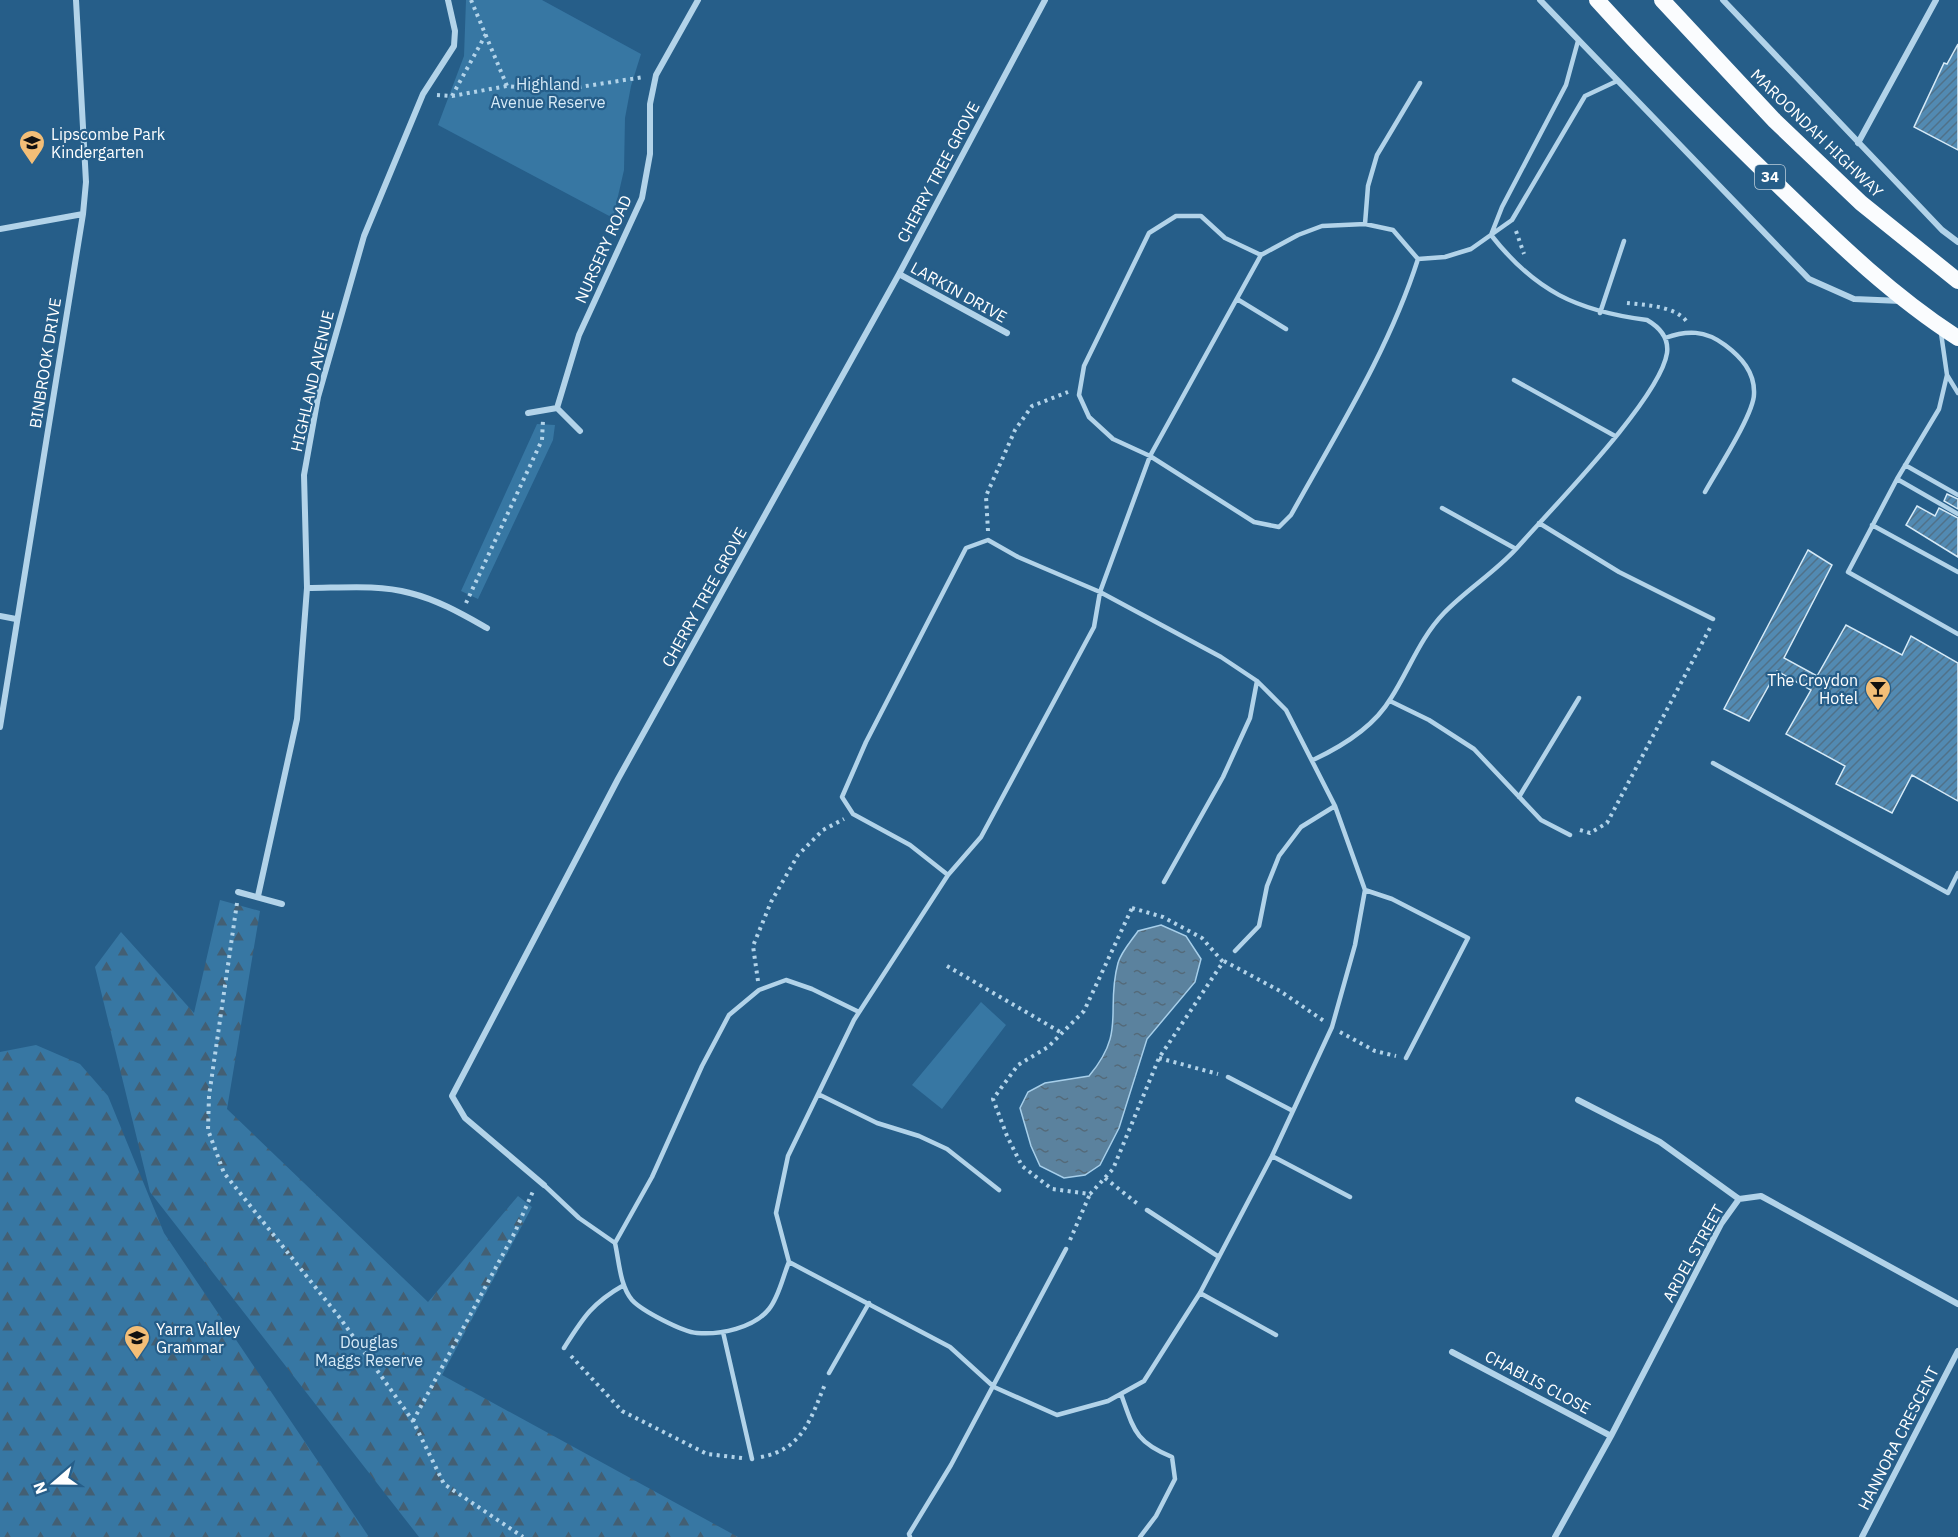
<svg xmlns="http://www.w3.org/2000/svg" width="1958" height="1537" viewBox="0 0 1958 1537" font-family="'IBM Plex Sans',sans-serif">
<defs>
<pattern id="forest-firs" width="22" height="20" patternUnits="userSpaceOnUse" patternTransform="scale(1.5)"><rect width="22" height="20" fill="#3777a3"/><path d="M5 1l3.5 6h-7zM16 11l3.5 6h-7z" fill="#435f73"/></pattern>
<pattern id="water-ripples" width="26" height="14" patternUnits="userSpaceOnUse" patternTransform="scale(1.5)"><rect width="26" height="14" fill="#5b829e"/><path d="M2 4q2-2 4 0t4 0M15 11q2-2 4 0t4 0" fill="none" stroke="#546a79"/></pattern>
<pattern id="building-hatch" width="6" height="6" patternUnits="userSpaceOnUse" patternTransform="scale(1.5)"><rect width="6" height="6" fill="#528ab2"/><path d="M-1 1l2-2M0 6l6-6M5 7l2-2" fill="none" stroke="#507189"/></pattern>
</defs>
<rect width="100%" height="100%" fill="#265e89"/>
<path fill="url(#forest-firs)" d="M220,900L260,911L227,1109L428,1302L518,1196L532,1207L442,1375L738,1537H419L150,1192L95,967L121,932L194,1013Z
M36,1045L80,1064L108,1096L164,1233L369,1537H0V1052Z"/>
<path fill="#3777a3" d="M466,0H542L641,54L631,86L625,118L624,170L613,218L438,125L464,56Z
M537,424L555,425L553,440L478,599L461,591Z
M981,1002L1006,1025L942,1109L912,1085Z"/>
<path fill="url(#water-ripples)" stroke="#a7cfea" stroke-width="1.5" d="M1161,925L1186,936L1201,959L1195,982L1147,1039L1119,1128L1100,1165L1085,1175L1064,1178L1040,1166L1031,1146L1020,1108L1028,1092L1045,1083L1089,1076C1127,1031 1105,1011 1118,963C1121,952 1132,940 1138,931Z"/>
<path fill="url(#building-hatch)" stroke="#d6eaf7" stroke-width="1.5" d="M1958,44V150L1914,127L1944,63L1947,64Z
M1947,494L1958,499V509L1944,501Z
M1917,506L1935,516L1939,508L1958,518V557L1906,525Z
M1808,550L1832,565L1784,658L1817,676L1846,625L1902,655L1911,636L1958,663V801L1912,775L1892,813L1836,784L1845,766L1786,734L1811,690L1777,671L1749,721L1724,709Z"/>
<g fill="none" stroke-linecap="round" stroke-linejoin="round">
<path stroke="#b2d3e9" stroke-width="4" stroke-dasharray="3 4.5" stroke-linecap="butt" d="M471,0L507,86
M437,95L452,96L507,86L535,89L580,87L644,77
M452,96L486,34
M1516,231L1524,254
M1627,303C1645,305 1676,306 1687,322
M988,531L986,496L1015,430L1032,406L1068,392
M466,603L542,440L543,420
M1580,830L1590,833L1607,823L1710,628
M237,903L209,1096L208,1130L224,1173L340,1318L413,1421L444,1484L523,1537
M1132,908L1163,917L1202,938L1223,962L1159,1058L1113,1169L1090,1194L1052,1189L1022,1166L1007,1136L993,1099L1018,1065L1048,1047L1084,1011Z
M1224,961L1280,991L1324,1021
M947,966L1062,1033
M758,981L753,946L771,902L798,855L823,830L844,819
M1340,1032L1375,1051L1396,1056
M1159,1058L1218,1074
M1105,1178L1139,1205
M1070,1240L1090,1194
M571,1356L622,1411L707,1454L742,1458
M413,1421L515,1232L534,1189
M761,1457C804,1449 811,1417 826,1382"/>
<path stroke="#b2d3e9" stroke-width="4.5" d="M1365,224L1368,186L1377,155L1420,83
M1491,235L1502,207L1566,85L1578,41
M1261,255L1225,238L1201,216H1176L1149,233L1084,366L1079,395L1089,417L1113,439L1150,456L1254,522L1279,527L1291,515C1337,432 1389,350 1418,259
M1237,299L1286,329
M1600,313L1624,241
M1941,333L1947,375L1958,393
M1665,338C1687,330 1705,330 1725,345C1741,357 1755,372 1754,394C1754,414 1716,472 1705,492
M1947,375L1939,409L1897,479L1848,572L1958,634
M1514,380L1615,436
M1905,465L1958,495
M1897,479L1958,514
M1442,508L1516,549
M1539,523L1619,572L1713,619
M1872,525L1958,572
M1390,701L1429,720L1474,749L1541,820L1570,835
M1313,760C1343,746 1374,727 1391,698C1409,670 1420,638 1444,613C1466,590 1494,573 1516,549C1550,510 1660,399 1667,353C1669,338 1659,327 1647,320C1577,311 1535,291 1491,235
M1713,763L1948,893L1958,873
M1519,797L1579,698
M948,875L910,845L853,814L842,797L866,742L966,548L988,540L1018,557L1100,592L1221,657L1257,681L1286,710L1335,806L1365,890L1355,945L1332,1027L1272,1156L1200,1293L1144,1381L1108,1401L1057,1415L994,1387L950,1347L789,1262L776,1213L788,1156L854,1020L948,875L981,837L1094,627L1100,592L1150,456L1261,255L1298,235L1322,226L1365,224L1393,230L1418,259L1445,257L1471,249L1512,220L1585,96L1617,81
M1164,882L1223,777L1250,718L1257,681
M1365,890L1392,899L1468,938L1406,1058
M1235,951L1259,926L1267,886L1279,856L1301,827L1335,806
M1228,1077L1293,1111
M818,1094L877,1123L919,1136L947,1149L999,1190
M1272,1156L1350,1197
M544,1185L579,1218L615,1243
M1147,1210L1219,1257
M789,1262C783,1276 779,1297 769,1309C754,1328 720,1335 697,1333C683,1332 642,1311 632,1300C620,1286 619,1261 615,1243L652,1177L702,1066L729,1015L759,990L786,980L812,989L859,1012
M1200,1293L1276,1335
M723,1332L752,1459
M564,1348C583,1318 592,1303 624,1285
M829,1373L869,1303
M1121,1394C1134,1430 1135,1442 1172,1457L1175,1479L1156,1516L1140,1537
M910,1537L909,1534L951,1465L1066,1249"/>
<path stroke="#b2d3e9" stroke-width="6" d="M1540,0L1809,279L1854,299L1901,301
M1723,0L1942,230L1958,242
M1858,143L1936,0
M0,229L83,214
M899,274L1007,333
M557,408L579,335L642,198L650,154V104L656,75L698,0
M528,413L557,408L580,431
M307,588C340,588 378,584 410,593C438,600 462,614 487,628
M0,616L16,619
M0,727L83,214L86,182L76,0
M238,892L282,904
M258,896L297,719L307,588L304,475L318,397L364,236L423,94L454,46L455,31L448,0
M1578,1100L1660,1142L1739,1199
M544,1185L465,1118L452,1096L618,779L899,274L1045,0
M1452,1352L1611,1436
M1555,1537L1611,1436L1721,1224L1739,1199L1761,1196L1958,1304
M1862,1537L1958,1351"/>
<path stroke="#fafcfe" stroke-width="16" d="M1597,0C1655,64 1716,125 1778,185C1835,240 1891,295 1958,338
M1662,0L1775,121L1861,203L1958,281"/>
</g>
<defs>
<symbol id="school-pin" viewBox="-11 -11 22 30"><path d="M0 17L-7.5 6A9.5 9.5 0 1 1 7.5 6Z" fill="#f3be77" stroke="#265e89"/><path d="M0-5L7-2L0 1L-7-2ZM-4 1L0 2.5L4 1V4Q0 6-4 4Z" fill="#111"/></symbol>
<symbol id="bar-pin" viewBox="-11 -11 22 30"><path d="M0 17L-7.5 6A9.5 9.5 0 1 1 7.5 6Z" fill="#f3be77" stroke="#265e89"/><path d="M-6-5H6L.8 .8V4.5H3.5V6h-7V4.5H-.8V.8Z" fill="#111"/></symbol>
</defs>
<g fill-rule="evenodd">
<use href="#school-pin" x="17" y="128" width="30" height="40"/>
<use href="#bar-pin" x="1863" y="674" width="30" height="40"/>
<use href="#school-pin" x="122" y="1323" width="30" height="40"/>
</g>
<g text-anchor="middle" stroke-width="4.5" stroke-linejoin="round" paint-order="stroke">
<rect fill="#265e89" stroke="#becfdc" stroke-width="1.5" x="1755" y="165" width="30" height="24" rx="4.5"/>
<g font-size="15" font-weight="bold" fill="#fff">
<text x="1770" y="182">34</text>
</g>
<g font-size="16" fill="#d6eaf7" stroke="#265e89">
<text x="548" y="90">Highland<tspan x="548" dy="18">Avenue Reserve</tspan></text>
<text x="369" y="1348">Douglas<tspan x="369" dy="18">Maggs Reserve</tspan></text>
</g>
<g font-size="16" fill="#fff" stroke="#265e89">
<text transform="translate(1817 133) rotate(44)" y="6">MAROONDAH HIGHWAY</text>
<text transform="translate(938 172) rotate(-62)" y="6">CHERRY TREE GROVE</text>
<text transform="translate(603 249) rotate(-66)" y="6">NURSERY ROAD</text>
<text transform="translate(959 292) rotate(29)" y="6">LARKIN DRIVE</text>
<text transform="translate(45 363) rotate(-81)" y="6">BINBROOK DRIVE</text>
<text transform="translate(312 381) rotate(-77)" y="6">HIGHLAND AVENUE</text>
<text transform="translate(704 597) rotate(-61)" y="6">CHERRY TREE GROVE</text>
<text transform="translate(1693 1253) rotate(-61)" y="6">ARDEL STREET</text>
<text transform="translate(1538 1382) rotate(28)" y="6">CHABLIS CLOSE</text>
<text transform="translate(1898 1438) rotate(-63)" y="6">HANNORA CRESCENT</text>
</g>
<g font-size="16" fill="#fff" stroke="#265e89" text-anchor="start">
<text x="51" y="140">Lipscombe Park<tspan x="51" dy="18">Kindergarten</tspan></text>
<text x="1858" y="686" text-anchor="end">The Croydon<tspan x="1858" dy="18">Hotel</tspan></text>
<text x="156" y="1335">Yarra Valley<tspan x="156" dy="18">Grammar</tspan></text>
</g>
</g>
<g transform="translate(54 1483) rotate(250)" stroke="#265e89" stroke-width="4.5" paint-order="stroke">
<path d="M0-4.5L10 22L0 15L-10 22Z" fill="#ffffff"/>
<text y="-9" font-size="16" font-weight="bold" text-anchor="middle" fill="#ffffff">N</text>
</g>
</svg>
